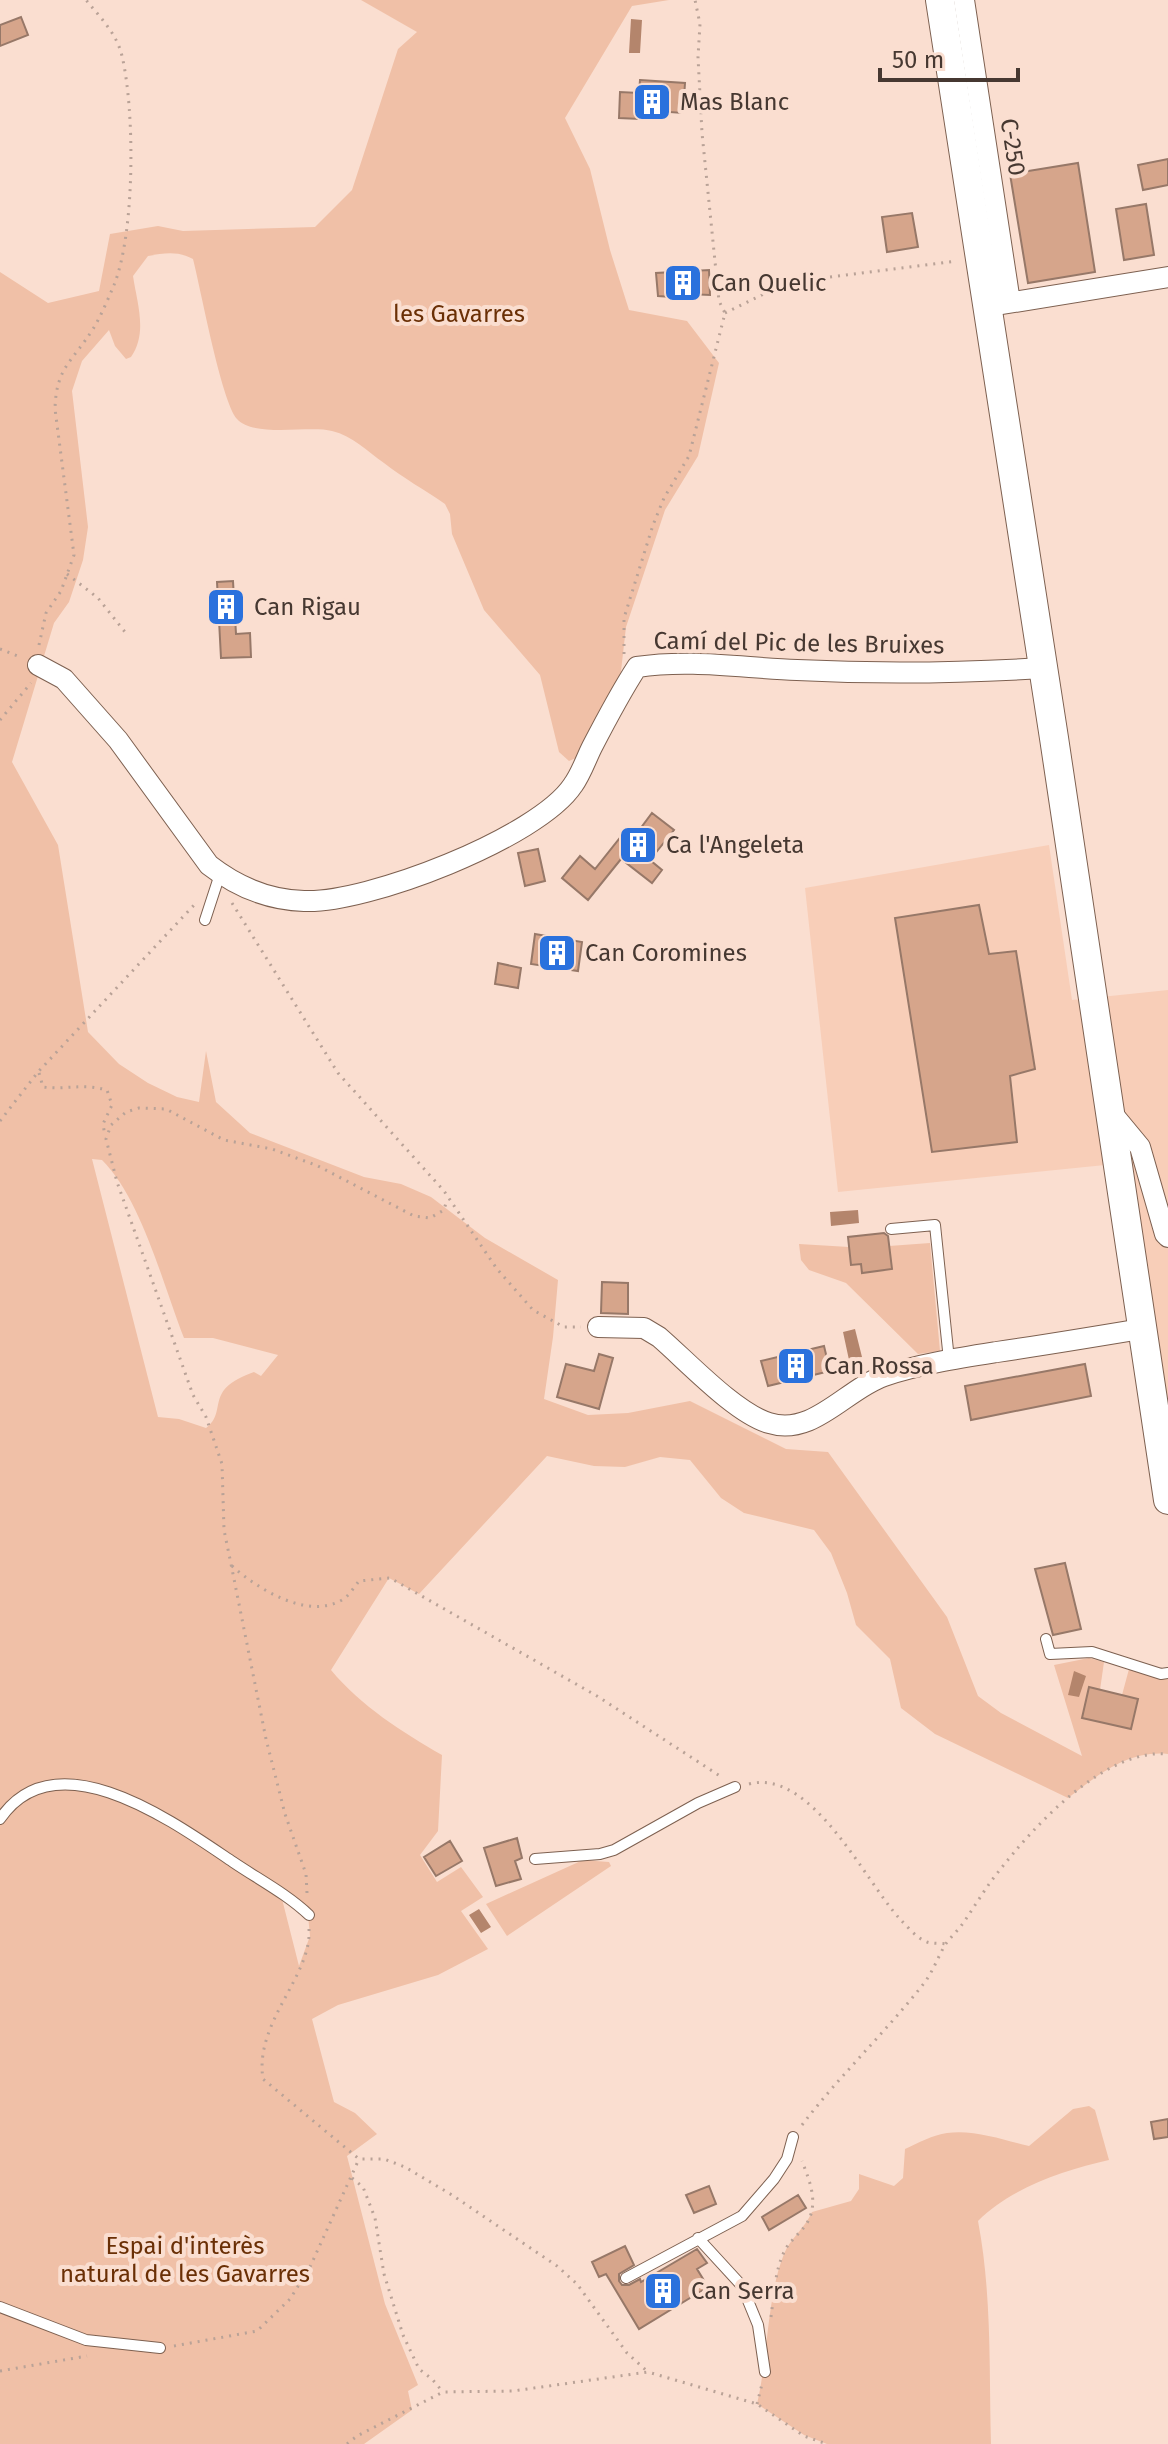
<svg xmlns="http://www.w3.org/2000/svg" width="1168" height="2444" viewBox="0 0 1168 2444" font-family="'Fira Sans',sans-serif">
<rect width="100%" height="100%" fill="#faded0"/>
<path fill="#f8ceb8" d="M1049,845L1072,1000L1168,990V1413L1105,1165L838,1192L805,888Z"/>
<path fill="#f0c0a7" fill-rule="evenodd" d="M361,0H669L632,6L565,118L590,169L610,250L629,310L687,321L719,363L698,456L665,510L626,627L620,680L583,755L569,761L559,752L540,675L484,610L452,534L450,514L445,504C425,490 403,478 384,463C367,451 353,436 332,431C310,425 254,438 237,419C221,400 201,290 193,259C178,251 165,253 148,256L133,276C137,303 148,333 131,357L126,359L115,346L109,330L82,361L72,391L88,527L83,560L69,602L54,623L12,762L58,845L88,1032L119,1064L148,1083L177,1097L199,1102L206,1051L216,1102L250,1133L364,1177L401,1184L431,1197L485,1238L558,1280L553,1337L544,1399L588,1415L628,1413L690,1401L786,1449L828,1452L947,1617L978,1696L1001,1713L1082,1756L1054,1665L1089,1658L1104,1662L1100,1690L1090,1687L1082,1718L1131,1729L1138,1699L1122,1695L1129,1669L1168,1678V1754C1128,1750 1098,1775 1068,1798L935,1734L901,1708L890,1659L856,1625L847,1593L831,1553L814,1530L744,1513L721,1498L690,1460L660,1457L625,1467L594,1466L547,1456L419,1594L389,1578L331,1670C361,1706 402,1732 442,1755L438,1831L420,1855L437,1882L461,1867L483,1897L461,1911L488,1949L438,1975L338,2005L312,2019L334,2102L355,2113L377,2134L347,2156L385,2304L418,2385L408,2391L412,2410L364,2444H0V272L48,303L99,291L110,234L158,226L183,231L315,227L352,190L398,49L417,32ZM92,1159L102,1160C142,1200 163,1285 184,1338H213L278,1355L261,1376L254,1372C202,1390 229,1411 206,1428L179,1419L158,1417ZM281,1895L308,1915L310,1936L299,1966Z
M930,1243L940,1351L918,1354L846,1283L809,1270L801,1260L799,1244L849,1247L851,1265L861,1264L863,1273L892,1269L889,1246Z
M583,1860L609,1862L611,1866L507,1936L486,1904Z
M1089,2106L1095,2110L1109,2160C1064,2170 1011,2188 978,2221C992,2294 989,2370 991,2444H827L804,2435L757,2404C768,2358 767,2295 784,2254C790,2239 805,2228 812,2212L851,2201L859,2189V2174L894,2186L903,2178L905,2149C918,2143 933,2135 947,2133C973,2129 1004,2140 1029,2146L1073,2109Z"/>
<path fill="#b4856c" d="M631,19L642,20L640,53H629Z
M858,1210L859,1223L831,1226L830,1212Z
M855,1329L862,1357L849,1360L843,1332Z
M1074,1671L1086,1676L1079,1697L1068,1695Z
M479,1909L491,1927L481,1933L469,1915Z"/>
<path fill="#d6a58b" stroke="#977868" stroke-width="2" d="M21,17L28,35L0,46V25Z
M640,80L685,83L683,113L641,110L640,119L619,118L620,92L639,93Z
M1168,159V185L1143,190L1138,165Z
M1078,163L1095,272L1028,283L1010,174Z
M1146,204L1154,255L1124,260L1116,209Z
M912,213L918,247L887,252L882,217Z
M709,270L710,295L688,294L687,298L658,296L656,273Z
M233,581L236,634L250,633L251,657L221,658L217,582Z
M652,813L674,830L650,860L662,870L652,883L621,859L588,900L562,878L580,856L595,869L623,834L631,841Z
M538,849L545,881L525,886L518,853Z
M979,905L989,954L1016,951L1035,1069L1010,1076L1017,1142L932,1152L895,918Z
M535,934L582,942L578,971L531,964Z
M498,963L521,968L518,988L495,984Z
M884,1233L888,1236L892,1269L862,1273L861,1264L851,1265L848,1237Z
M602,1282L628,1283V1314L601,1313Z
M824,1346L830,1371L768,1386L761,1361Z
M599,1354L613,1358L599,1409L557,1397L566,1364L594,1371Z
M1085,1364L1091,1396L971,1420L965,1386Z
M1065,1563L1081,1629L1053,1635L1035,1569Z
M1089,1687L1138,1699L1131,1729L1082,1718Z
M517,1838L522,1858L515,1861L521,1879L496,1886L484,1848Z
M450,1841L462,1861L436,1876L424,1857Z
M1168,2119V2137L1154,2139L1151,2122Z
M709,2186L716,2204L694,2213L686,2195Z
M798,2195L806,2208L769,2230L762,2217Z
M625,2246L634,2265L619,2274V2281L622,2285H629L640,2279L641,2282L697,2249L707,2263L697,2269L708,2287L639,2329L606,2274L599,2277L592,2262Z"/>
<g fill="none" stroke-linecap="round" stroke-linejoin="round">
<defs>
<path id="service" d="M205,920L220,874
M891,1229L935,1225L949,1360
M1046,1639L1050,1654L1092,1652L1161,1674L1168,1673
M0,1819C56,1736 175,1823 233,1862C258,1879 287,1894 309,1915
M535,1859L600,1854L614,1850L698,1803L735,1787
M698,2238L742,2286L758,2325L765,2372
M626,2278L742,2216L774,2179L787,2159L793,2137
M0,2307L86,2340L160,2348"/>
<path id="minor" d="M964,0L1010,302
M996,305L1168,277
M38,665L64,679L118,740L209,865C236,886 268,900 304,901C366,904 538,838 573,785C581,774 586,759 592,747C606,720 620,693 637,667C690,659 743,668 797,670C878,674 962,673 1043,668
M1111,1112L1140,1147L1165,1234L1168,1237
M598,1327L644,1328L659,1337C687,1361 735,1413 769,1423C813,1437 846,1389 884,1376C920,1364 959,1358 997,1352C1045,1345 1093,1337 1141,1329"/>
<path id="secondary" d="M940,0L1054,738L1168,1500"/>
</defs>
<use href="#service" stroke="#7d6050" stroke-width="12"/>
<use href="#minor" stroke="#7d6050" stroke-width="22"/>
<use href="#secondary" stroke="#7d6050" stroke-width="30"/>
<path stroke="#b9a297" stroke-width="3" stroke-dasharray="2 6" stroke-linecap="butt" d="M725,313L776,288L822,278L957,261
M67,574L98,598L125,632
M39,645L46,613L61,591L74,555L55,409C56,367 73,361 93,329C101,316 108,299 114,285C135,233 135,111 122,56C117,34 100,17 86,0
M0,649L20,657
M624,654V618L653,525L664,498L689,456L725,313L719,301L702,133L698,57L700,24L695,0
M0,720L31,683
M232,903L338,1073L444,1191L497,1269L533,1310L564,1327H581
M39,1073L43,1087C67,1090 81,1083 107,1090L112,1105L103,1124L105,1136
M0,1121L38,1072L195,904
M232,1566C258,1589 307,1620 342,1600C349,1596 354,1587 359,1581L390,1578L597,1696L720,1776
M749,1784C811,1768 864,1879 899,1918C907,1926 916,1938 927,1942C933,1944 940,1943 946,1944
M307,1893L306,1874L285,1814L266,1739L231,1564L224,1530L222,1464L206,1417L193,1395L117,1182L106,1139L111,1125L126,1112L139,1108L166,1109L224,1140L272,1149L318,1166L414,1216L430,1218L444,1210L447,1199
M309,1929C312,1976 254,2022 263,2079L359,2159H384L405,2167L452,2195L557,2266L577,2284L627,2353L648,2372
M802,2125C840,2075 886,2032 925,1982C933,1971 938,1957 945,1945C950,1938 956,1932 961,1926C974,1908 985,1888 999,1871C1035,1825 1105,1748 1168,1754
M352,2178L363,2187L375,2218L384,2274L403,2335L419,2369L432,2379L443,2392
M771,2317C774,2295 775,2269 785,2250C790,2241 799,2234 805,2226C820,2205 810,2182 802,2161
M174,2346L257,2331L290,2299L310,2267L359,2159
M0,2371L87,2356
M757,2404L762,2384
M347,2444L357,2436L443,2392L513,2391L648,2372L757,2404L804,2436L827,2444"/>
<use href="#service" stroke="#fff" stroke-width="10"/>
<use href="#minor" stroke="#fff" stroke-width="20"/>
<use href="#secondary" stroke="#fff" stroke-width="28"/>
</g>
<defs>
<symbol id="building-square" viewBox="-11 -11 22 22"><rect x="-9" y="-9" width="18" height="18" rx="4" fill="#2a71dd" stroke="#faded0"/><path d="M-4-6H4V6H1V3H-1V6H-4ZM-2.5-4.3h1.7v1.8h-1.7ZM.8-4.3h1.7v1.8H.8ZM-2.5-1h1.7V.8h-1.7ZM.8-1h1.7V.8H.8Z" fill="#fff"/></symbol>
</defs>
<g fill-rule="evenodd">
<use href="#building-square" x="630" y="80" width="44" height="44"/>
<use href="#building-square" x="661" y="261" width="44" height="44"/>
<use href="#building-square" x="204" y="585" width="44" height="44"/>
<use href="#building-square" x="616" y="823" width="44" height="44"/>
<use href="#building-square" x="535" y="931" width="44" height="44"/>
<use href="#building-square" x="774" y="1344" width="44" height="44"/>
<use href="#building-square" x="641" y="2269" width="44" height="44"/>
</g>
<g text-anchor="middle" stroke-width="8" stroke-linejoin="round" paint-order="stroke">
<g font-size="24" fill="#463831" stroke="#faded0" text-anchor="start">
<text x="680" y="110">Mas Blanc</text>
<text x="711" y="291">Can Quelic</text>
<text x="254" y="615">Can Rigau</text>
<text x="666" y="853">Ca l'Angeleta</text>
<text x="585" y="961">Can Coromines</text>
<text x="824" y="1374">Can Rossa</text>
<text x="691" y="2299">Can Serra</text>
</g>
<g font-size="24" fill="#463831" stroke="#faded0">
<text transform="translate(1013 147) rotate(81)" y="8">C-250</text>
<text transform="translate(799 643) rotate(1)" y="8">Camí del Pic de les Bruixes</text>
</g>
<g font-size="24" fill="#6a2f05" stroke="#faded0">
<text x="459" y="322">les Gavarres</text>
<text x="185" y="2254">Espai d'interès<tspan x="185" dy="28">natural de les Gavarres</tspan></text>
</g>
</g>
<path d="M880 68v12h138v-12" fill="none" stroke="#463831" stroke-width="4"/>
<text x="892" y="68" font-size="24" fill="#463831" stroke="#faded0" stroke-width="6" paint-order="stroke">50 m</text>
</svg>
